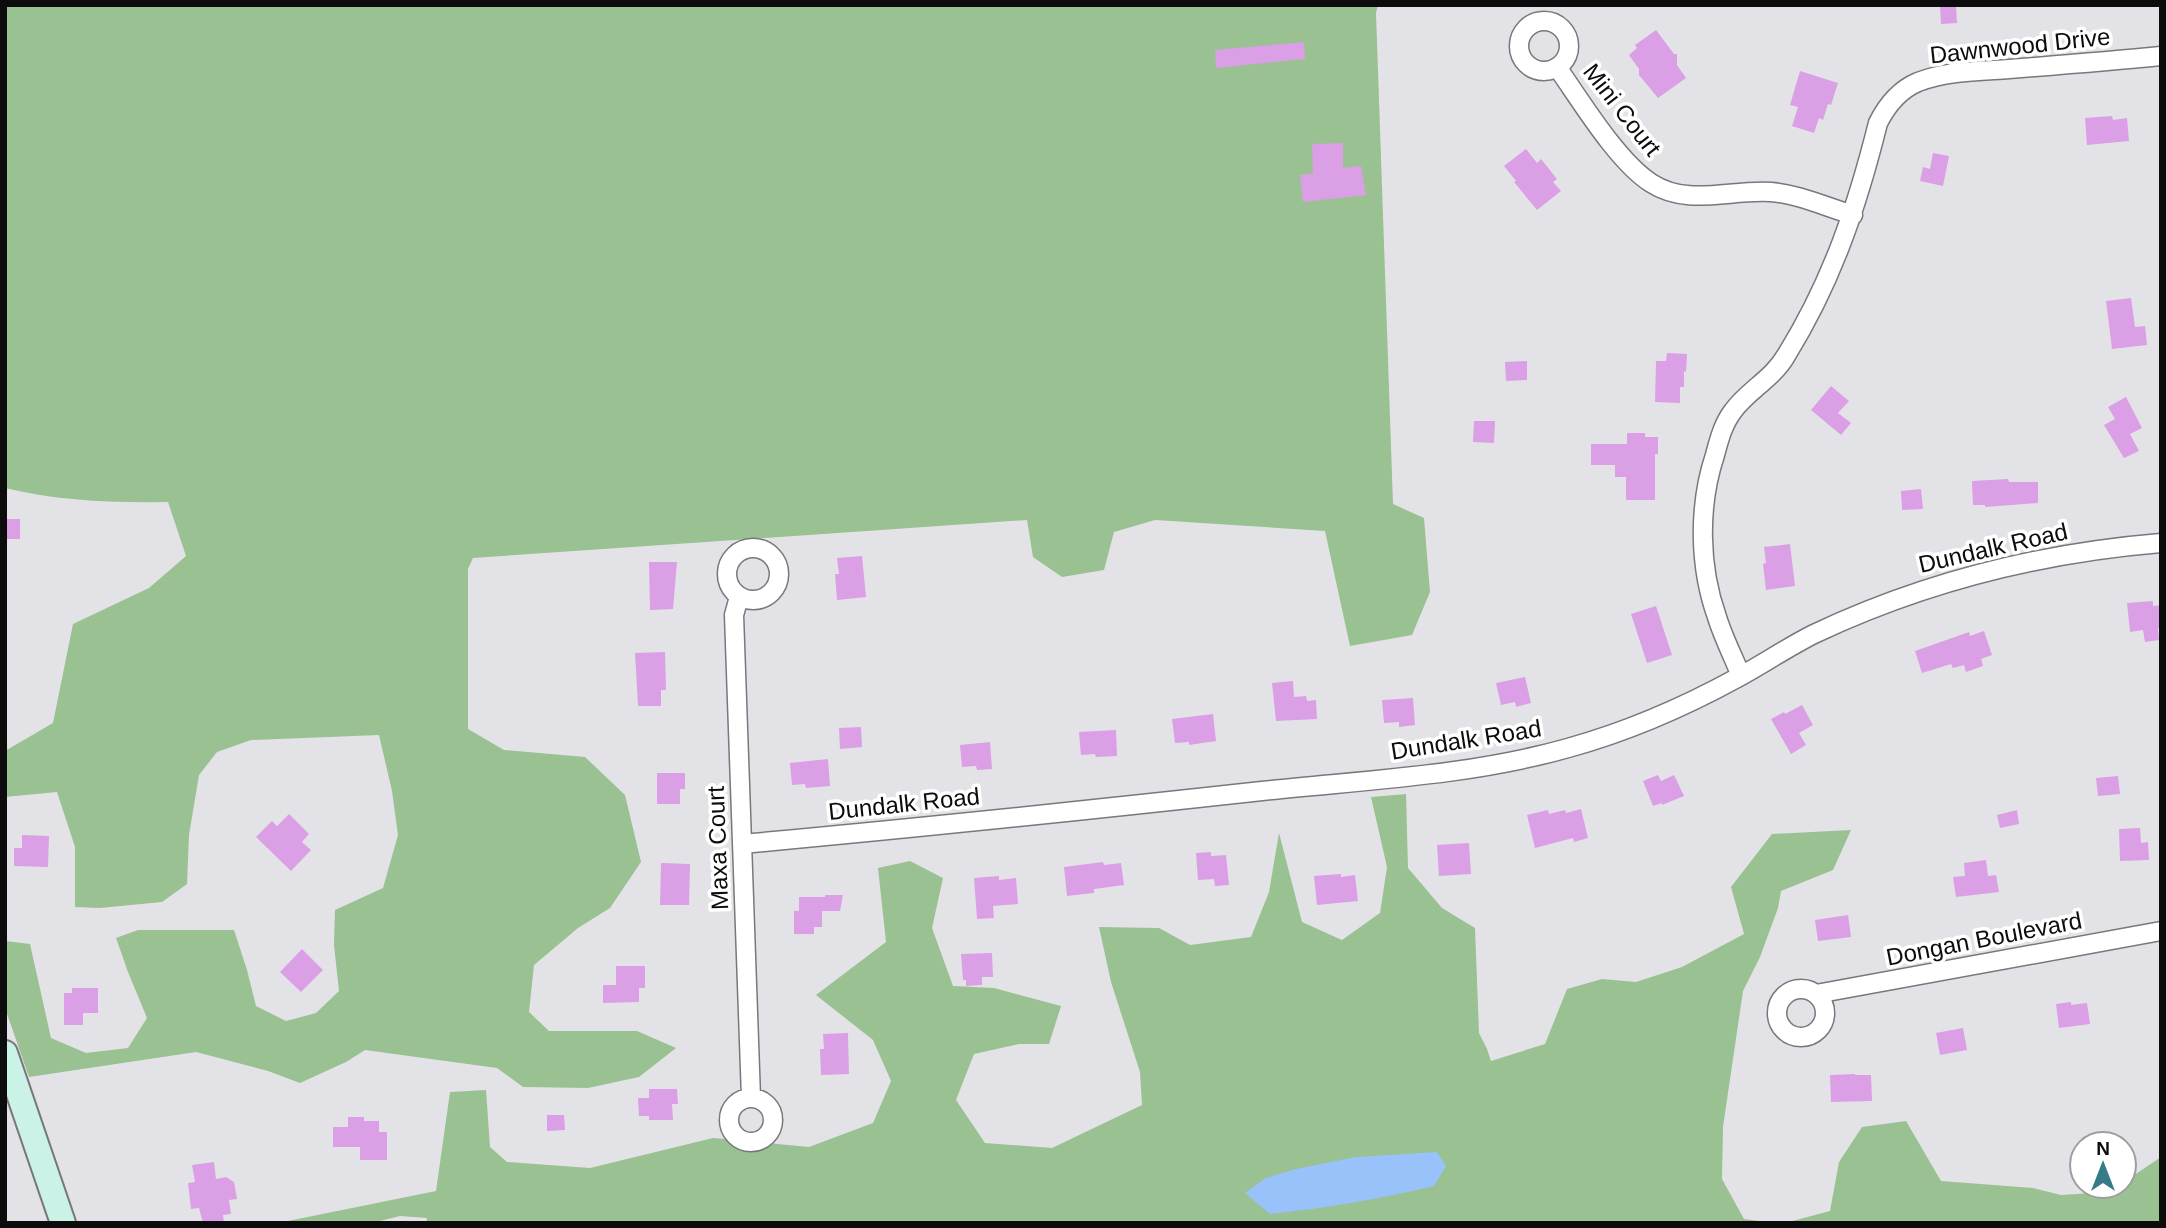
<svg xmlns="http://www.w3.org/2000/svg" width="2166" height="1228" viewBox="0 0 2166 1228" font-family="Arial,sans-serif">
<rect width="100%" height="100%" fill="#e3e3e7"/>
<path fill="#99c192" d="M5,5H1378L1376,13L1393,504L1424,518L1430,592L1412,635L1350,646L1325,531L1155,520L1114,532L1104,570L1062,577L1033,557L1027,520L473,558L468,569V729L504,750L585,757L625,795L641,862L610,908L578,928L534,965L529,1012L549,1031H637L676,1048L639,1077L588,1088L523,1087L497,1068L365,1050L346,1062L300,1083L268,1071L196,1052L29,1077L5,1008V941L30,944L51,1038L86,1053L128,1048L147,1018L128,972L116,938L138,930H234L247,970L256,1006L286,1021L316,1013L339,991L334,945L335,910L383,888L398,835L392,791L379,735L251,740L217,752L199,775L189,835L187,884L162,902L100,908L75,907V847L57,792L5,797V751L53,723L73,624L149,588L186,556L168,502C113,503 59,501 5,488Z
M1406,794L1408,868L1442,908L1475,928L1479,1033L1487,1049L1491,1061L1545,1044L1567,989L1602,979L1636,982L1682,967L1744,934L1731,887L1772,834L1851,830L1833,870L1781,891L1778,908L1760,957L1743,991L1723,1127L1722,1179L1744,1219L1776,1223H426L427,1218L400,1216L372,1223H278L436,1191L450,1092L486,1090L490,1147L507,1162L590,1168L713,1138L809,1147L873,1123L891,1081L873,1040L816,995L886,942L878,868L910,861L943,878L932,928L953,986L994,988L1061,1006L1049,1044H1019L974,1054L956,1100L985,1143L1052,1148L1142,1105L1140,1072L1111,982L1099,927L1159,928L1190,945L1251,937L1269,892L1279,833L1302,922L1342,940L1380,913L1387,867L1371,797Z
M1906,1121L1941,1181L2033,1188L2061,1195L2109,1192L2118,1186H2124V1182L2161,1157V1223H1785L1830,1211L1839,1162L1862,1127Z"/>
<path fill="#99c2fb" d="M1437,1152L1446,1166L1434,1186C1380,1199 1325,1208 1270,1214L1245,1193L1266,1178L1296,1169L1356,1157Z"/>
<path fill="#da9fe4" d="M1940,5H1956L1957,23L1941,24Z
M1656,30L1674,54H1677V65L1686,78L1658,98L1639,75V69L1629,55L1637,48L1635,45Z
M1304,42L1305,59L1216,68L1215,50Z
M1800,71L1838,83L1831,105L1828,104L1823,120L1819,118L1814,133L1792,126L1798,107L1790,105Z
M2112,116L2113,120L2127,118L2129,141L2087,145L2085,118Z
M1343,143V168L1361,166L1366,195L1303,202L1300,175L1313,173L1312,144Z
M1526,149L1537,163L1541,159L1557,179L1553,182L1561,191L1537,210L1514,182L1516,181L1504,166Z
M1933,153L1949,156L1943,186L1920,181L1923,167L1930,169Z
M2131,298L2135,327L2145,326L2147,345L2112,349L2106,301Z
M1667,353L1687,354L1686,372L1684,371V387H1680V403L1655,402L1656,361H1666Z
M1527,361V380L1506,381L1505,362Z
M1831,386L1849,401L1838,413L1851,423L1841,435L1811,410Z
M2126,397L2142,428L2130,434L2139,451L2124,458L2104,425L2115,419L2108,407Z
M1474,421H1495L1494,443L1473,442Z
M1627,433H1645V437H1658V454H1655V500H1626V477H1615V465H1591V444H1627Z
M2008,479L2009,482H2038V503L1985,507V505H1973L1972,481Z
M1921,489L1923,509L1902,510L1901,491Z
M5,519H20V539H5Z
M1790,544L1795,586L1766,590L1763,564L1766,563L1764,547Z
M862,556L866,597L837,600L835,574H839L837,558Z
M649,562H677L673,609L650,610Z
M2153,601V606L2161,605V628H2158L2159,640L2145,642L2143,630L2130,632L2127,603Z
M1656,606L1672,655L1647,663L1631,614Z
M1984,631L1992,655L1981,659L1983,666L1966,672L1964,665L1953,668L1951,664L1922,673L1915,651L1969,632L1970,636Z
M665,652L666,690H661V706H638L635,653Z
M1525,677L1531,703L1516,707L1515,702L1501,705L1496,683Z
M1293,681L1294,697L1306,696L1307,701L1316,700L1317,719L1276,721L1272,683Z
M1413,698L1415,725L1399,727V722L1384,723L1382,700Z
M1802,705L1813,725L1799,733L1806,745L1791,754L1771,719L1784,712L1785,714Z
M1213,714L1216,741L1189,745V742L1175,743L1172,719Z
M861,727L862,747L840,749L839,728Z
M1116,730L1117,756L1096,757L1095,754L1081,755L1079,732Z
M990,742L992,769L977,770L976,766L962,767L960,745Z
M828,759L830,786L806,788L805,784L792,785L790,763Z
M657,773H685V789H680V804H657Z
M1658,775L1661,781L1674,775L1684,796L1662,805V803L1653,806L1643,781Z
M2118,776L2120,794L2098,796L2096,778Z
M1581,809L1588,838L1574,842L1573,838L1535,848L1527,815L1548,810L1549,814L1565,810L1566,813Z
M2017,810L2019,824L2000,828L1997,815Z
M289,814L309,834L302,842L311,850L291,871L256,837L272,821L277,826Z
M2140,828L2141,843L2148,842L2149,860L2120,861L2119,829Z
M22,835L49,836L48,867L14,866V848H22Z
M1469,843L1471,874L1439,876L1437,845Z
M1211,852V856L1226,855L1229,885L1215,886L1214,879L1198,880L1196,853Z
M1986,860L1988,876L1996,875L1999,892L1956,897L1953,877L1965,876L1964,863Z
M1103,862L1104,865L1121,863L1124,885L1094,889V893L1067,896L1064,867Z
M661,863L690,864L689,905H660Z
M1341,874V877L1355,875L1358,901L1317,905L1314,876Z
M999,876V880L1016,878L1018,904L993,906L994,918L977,919L974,878Z
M825,895H843L840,911H822V927H814V934H794V911H799V897H825Z
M1848,915L1851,937L1818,941L1815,920Z
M302,949L323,970L301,992L280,972Z
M992,953L993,977H982V985L966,986V980H963L961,954Z
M616,966H645V988H639V1002L603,1003V985H616Z
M72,988H98V1013H83V1025H64V993H72Z
M2071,1002V1005L2087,1003L2090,1024L2059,1028L2056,1004Z
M1963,1028L1967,1050L1940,1055L1936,1033Z
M848,1033L849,1074L821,1075L820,1049H824L823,1034Z
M1855,1074V1075H1871L1872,1101L1831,1102L1830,1075Z
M649,1089H677L678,1104H672L673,1120H649V1116H639L638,1098H649Z
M547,1115H564L565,1130L547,1131Z
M348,1117H364V1121H379V1132H387V1160H360V1147H333V1127H348Z
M214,1162L216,1179L226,1177L234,1182L237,1199L229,1200L231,1214L223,1215L224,1223H203L199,1208L191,1209L188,1183L195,1182L192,1165Z"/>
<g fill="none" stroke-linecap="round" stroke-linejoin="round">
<defs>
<path id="street" d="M1519 46a25 25 0 1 1 50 0a25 25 0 1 1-50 0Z
M1557,67C1581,101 1617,161 1651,183C1688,207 1730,189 1771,192C1798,194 1826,207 1853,215
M727 574a26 26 0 1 1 52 0a26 26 0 1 1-52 0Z
M739,597L734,615L751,1098
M1741,676C1733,656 1723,637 1717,617C1699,567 1698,506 1715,455C1719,440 1723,424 1733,411C1748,390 1773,379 1787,354C1832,281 1857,207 1878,123C1887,105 1899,90 1918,82C1946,71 1980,71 2009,69C2060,65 2110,61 2161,56
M742,844C916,828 1089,810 1262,791C1364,780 1469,776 1568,748C1626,732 1684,707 1737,678C1763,664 1788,647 1814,634C1924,582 2040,553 2161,543
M1777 1013a24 24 0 1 1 48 0a24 24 0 1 1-48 0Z
M1816,994L2161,931
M729 1120a22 22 0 1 1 44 0a22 22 0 1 1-44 0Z"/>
<path id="secondary" d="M5,1053L63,1223"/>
</defs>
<use href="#street" stroke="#78787c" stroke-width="21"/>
<use href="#secondary" stroke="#78787c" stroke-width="28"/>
<use href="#street" stroke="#fff" stroke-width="18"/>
<use href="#secondary" stroke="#cbf2e7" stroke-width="24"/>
</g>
<g text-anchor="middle" stroke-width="7" stroke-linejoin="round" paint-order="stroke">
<g font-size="24" fill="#0c0c0d" stroke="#fff">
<text transform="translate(2020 46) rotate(-6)" y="8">Dawnwood Drive</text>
<text transform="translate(1622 110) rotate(52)" y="8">Mini Court</text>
<text transform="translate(1993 548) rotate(-13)" y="8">Dundalk Road</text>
<text transform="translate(1466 740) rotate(-9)" y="8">Dundalk Road</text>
<text transform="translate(904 804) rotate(-6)" y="8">Dundalk Road</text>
<text transform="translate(718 848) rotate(-92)" y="8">Maxa Court</text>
<text transform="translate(1984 939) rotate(-11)" y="8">Dongan Boulevard</text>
</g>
</g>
<rect width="2166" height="1228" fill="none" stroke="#0c0c0d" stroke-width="14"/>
<g transform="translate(2103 1165)"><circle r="33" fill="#ffffff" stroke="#9e9e9e" stroke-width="2"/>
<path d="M0-5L12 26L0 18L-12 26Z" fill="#367b89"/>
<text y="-10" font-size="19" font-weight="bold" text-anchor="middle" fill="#0c0c0d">N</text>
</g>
</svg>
